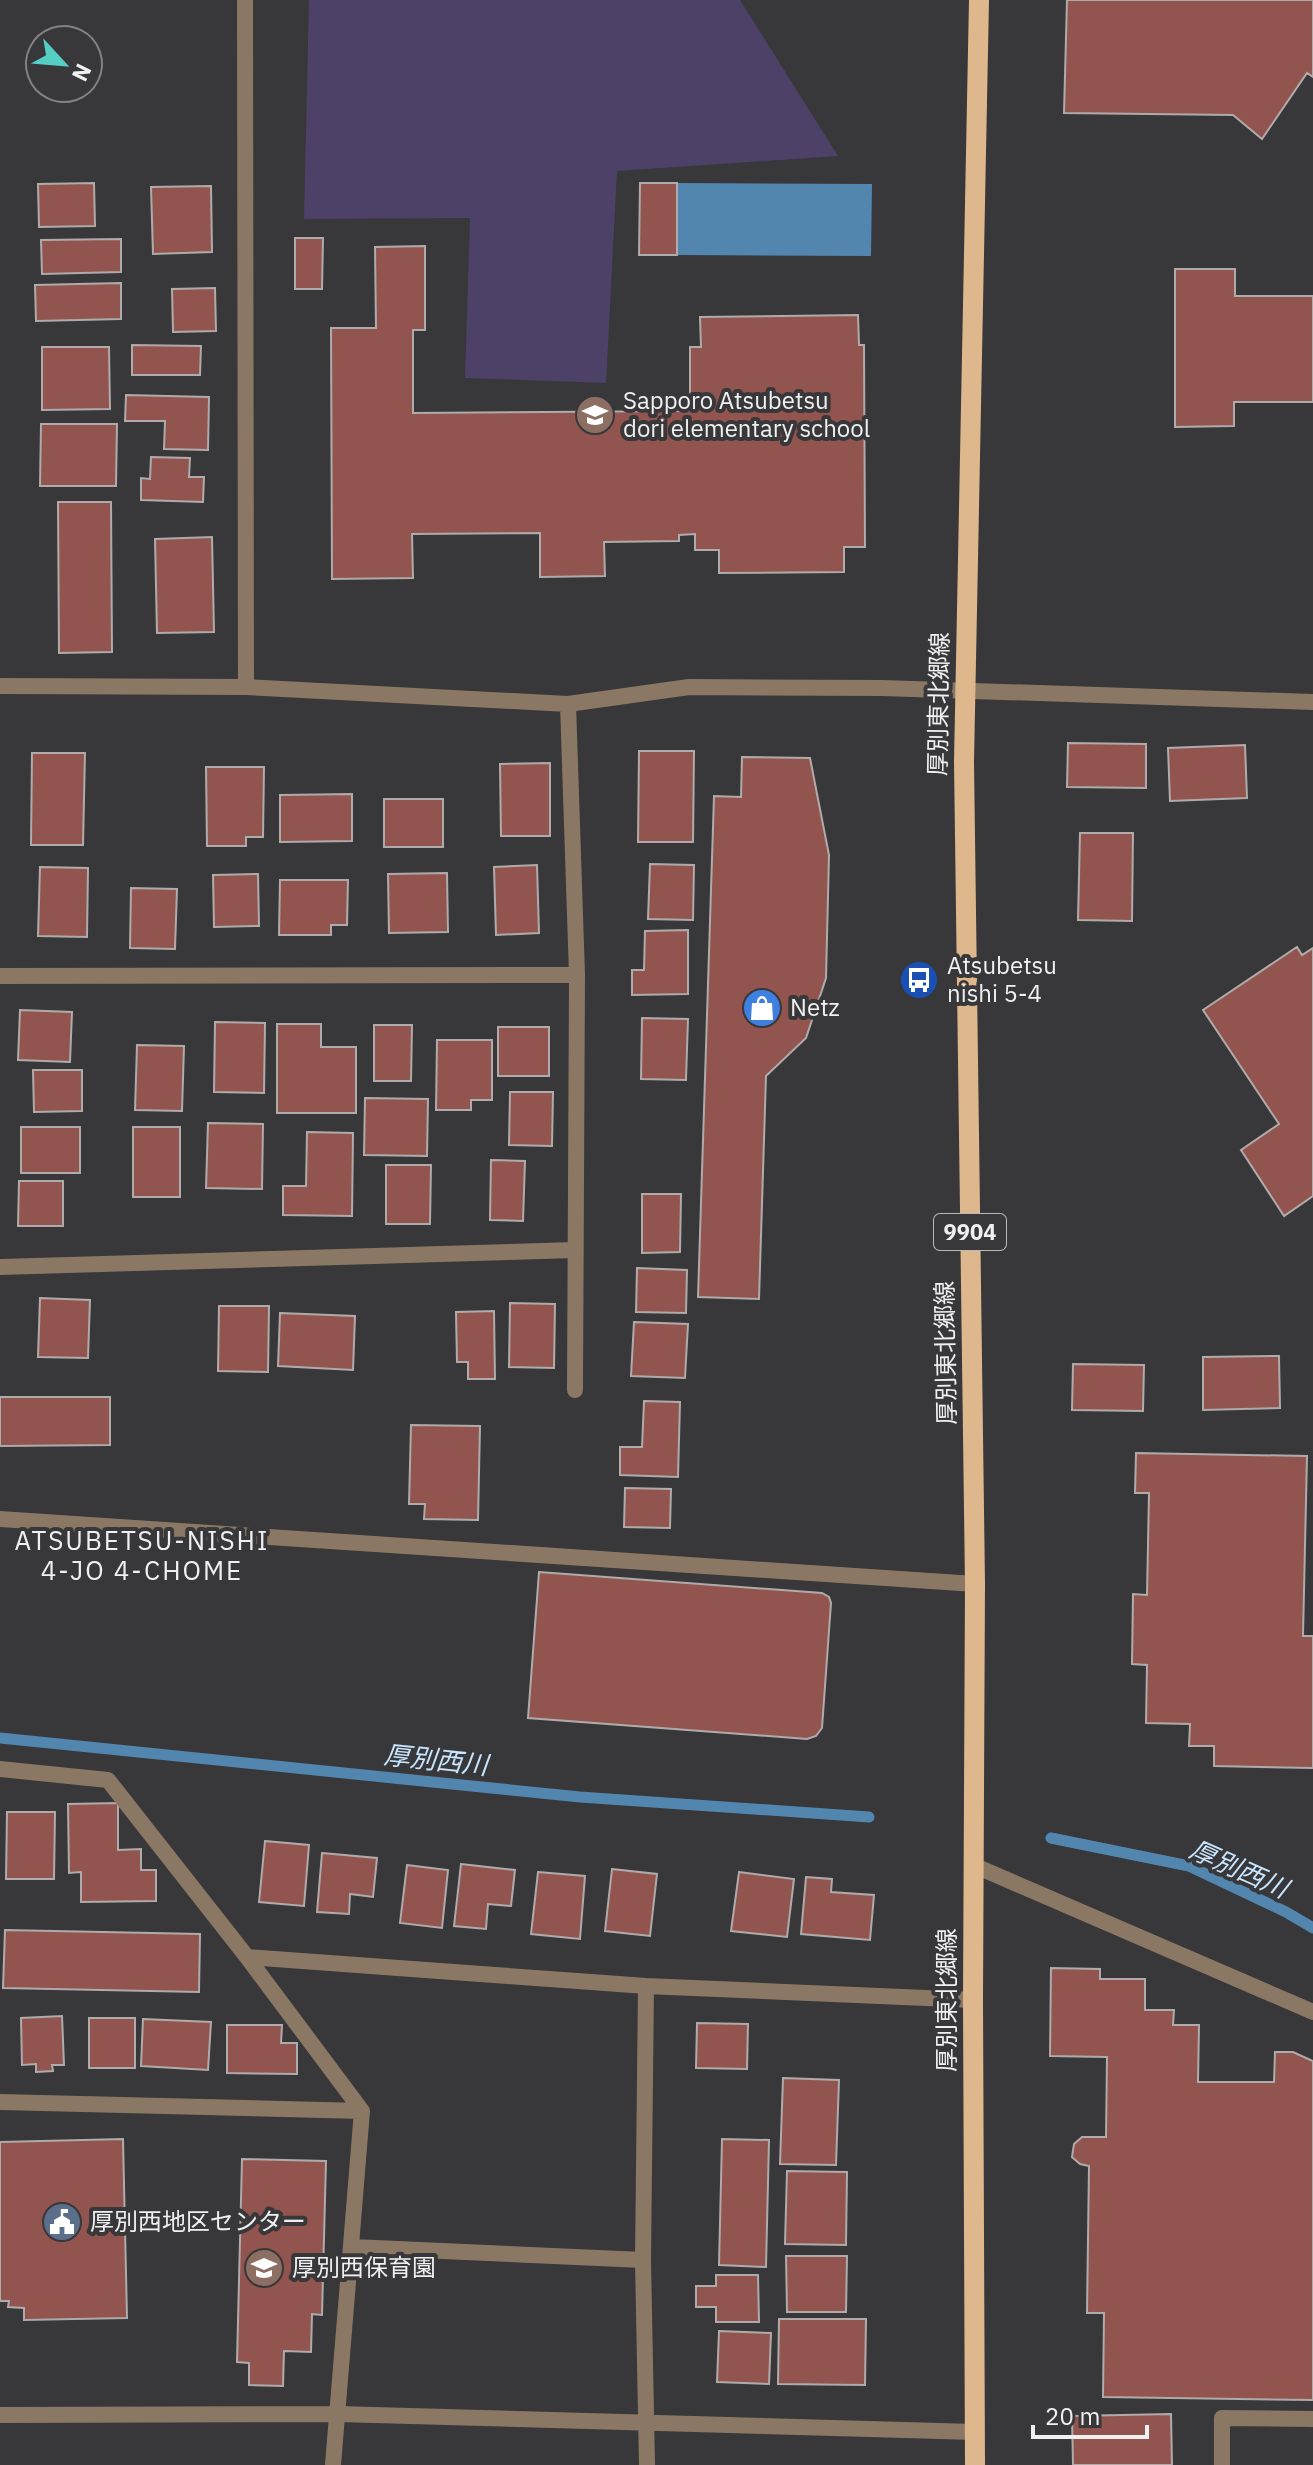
<svg xmlns="http://www.w3.org/2000/svg" width="1313" height="2465" viewBox="0 0 1313 2465" font-family="'IBM Plex Sans','Noto Sans JP',sans-serif">
<rect width="100%" height="100%" fill="#38373a"/>
<path fill="#4d4167" d="M309,0H740L838,156L617,171L606,383L465,378L470,218L304,219Z"/>
<path fill="#5286af" d="M677,183L872,184L871,256L677,255Z"/>
<g fill="none" stroke-linecap="round" stroke-linejoin="round">
<path stroke="#5286af" stroke-width="11" d="M0,1738L580,1797L869,1817
M1051,1838L1189,1866L1286,1912L1313,1928"/>
</g>
<path fill="#92544f" stroke="#b0abab" stroke-width="2" d="M1067,0H1313V77L1307,73L1262,139L1233,115L1064,113Z
M94,183L95,226L39,227L38,184Z
M640,183H677V255H639Z
M211,186L212,252L153,254L151,187Z
M295,238H323L322,289H295Z
M121,239V272L42,274L41,240Z
M425,246V330H413V413L690,411V347H701L700,317L858,315L859,345H864L865,547H844V572L719,573V550H695V534L679,535V541L604,542L605,576L540,577V533L412,534L413,578L332,579L331,328H376L375,247Z
M1175,269H1235V296H1313V402H1234V426L1175,427Z
M121,283V319L36,321L35,285Z
M215,288L216,331L173,332L172,289Z
M132,345L201,346L200,375H132Z
M42,347H109L110,409L42,410Z
M126,395L209,397L208,450L164,449L165,421H125Z
M41,424H117L116,486H40Z
M151,457L190,458L189,477H204L203,502L141,500V478L150,479Z
M58,502H111L112,652L59,653Z
M212,537L214,632L157,633L155,539Z
M1068,743L1146,744V788L1067,787Z
M1245,745L1247,798L1170,801L1168,748Z
M639,751H694L693,842H638Z
M32,753H85L83,845H31Z
M742,757L810,758L829,855L826,978L806,1038L766,1076L759,1299L698,1297L714,796L741,797Z
M550,763V836H501L500,764Z
M206,767H264L263,837H246V846H207Z
M352,794V841L280,842V795Z
M384,799H443V847H384Z
M1080,833H1133L1132,921L1078,920Z
M650,864L694,865L693,920L648,919Z
M537,865L539,933L496,935L494,867Z
M40,867L88,868L87,937L38,936Z
M447,873L448,932L389,933L388,874Z
M258,874L259,926L214,927L213,875Z
M280,880H348L347,925H331V935H279Z
M131,888L177,889L175,949L130,948Z
M688,930V994L632,995V970H644L645,931Z
M1297,947L1302,955L1313,948V1196L1284,1216L1241,1150L1279,1124L1203,1010Z
M20,1010L72,1012L70,1062L18,1060Z
M642,1018L688,1019L686,1080L641,1079Z
M215,1022L265,1023L264,1093L214,1092Z
M277,1024H321V1047H356V1113H277Z
M374,1025H412L411,1081H374Z
M498,1027H549V1076H498Z
M437,1040H492V1100H471V1110H436Z
M137,1045L184,1046L182,1111L135,1110Z
M33,1070H82V1111L34,1112Z
M510,1092H553L552,1146L509,1145Z
M365,1098L428,1099L427,1156L364,1155Z
M208,1123L263,1124L262,1189L206,1188Z
M21,1127H80V1173H21Z
M133,1127H180V1197H133Z
M307,1132L353,1133L352,1216L283,1215V1186H306Z
M491,1160L525,1161L523,1221L490,1220Z
M386,1165H431L430,1224H386Z
M19,1181H63V1226H18Z
M642,1194H681L680,1252L642,1253Z
M637,1268L687,1270L686,1313L636,1312Z
M40,1298L90,1300L88,1358L38,1357Z
M510,1303L555,1304L554,1368L509,1367Z
M219,1306H269L268,1372L218,1371Z
M494,1311L495,1379H468V1362H457L456,1312Z
M280,1313L355,1316L353,1370L278,1366Z
M634,1322L688,1324L685,1378L631,1376Z
M1279,1356L1280,1408L1203,1410V1357Z
M1073,1364L1144,1365L1143,1411L1072,1410Z
M0,1397H110V1445L0,1446Z
M644,1401L680,1402L678,1477L620,1475V1447H642Z
M411,1425L480,1426L478,1520L424,1519L425,1504H409Z
M1136,1453L1307,1456L1303,1636H1313V1768L1214,1766V1746H1189L1190,1724L1146,1723L1147,1665L1132,1664L1133,1594L1147,1595L1149,1493H1135Z
M625,1488L671,1489L670,1528L624,1527Z
M539,1572L822,1593L829,1597L831,1603L822,1728L816,1736L807,1739L528,1718Z
M118,1803V1850L141,1849V1870H156V1901L81,1902V1872L69,1873L68,1804Z
M7,1812H55L54,1879H6Z
M265,1841L309,1845L304,1906L259,1902Z
M322,1853L377,1858L373,1897L350,1894L349,1914L317,1912Z
M461,1864L515,1870L511,1906L488,1904L486,1929L454,1926Z
M407,1865L448,1870L442,1928L400,1923Z
M612,1869L657,1874L650,1936L605,1931Z
M538,1872L585,1876L580,1939L531,1934Z
M739,1872L794,1879L787,1937L731,1931Z
M806,1877L832,1879L831,1892L874,1895L870,1940L801,1934Z
M5,1930L200,1934L199,1992L3,1988Z
M1051,1968L1100,1969V1979H1145V2010H1174L1173,2025H1199L1198,2082H1274L1275,2052H1293L1313,2061V2400L1103,2397L1104,2313H1087L1089,2166L1080,2164L1072,2157L1074,2144L1082,2137H1106L1107,2057L1050,2056Z
M62,2016L64,2065H52L53,2071L36,2072V2064L22,2065L21,2018Z
M89,2018H135V2068H89Z
M143,2019L211,2022L208,2070L141,2066Z
M697,2023L748,2024L747,2069L696,2068Z
M227,2025H282L281,2043H297V2074L227,2073Z
M783,2078L839,2080L836,2165L780,2164Z
M123,2139L127,2318L24,2320V2308L8,2307L9,2301H0V2142Z
M722,2139L769,2140L766,2267L719,2265Z
M242,2159L326,2161L322,2315L312,2314L311,2352L284,2351L283,2386L249,2385V2363L237,2362Z
M787,2171L847,2172L846,2245L785,2244Z
M786,2256H847L846,2312H787Z
M716,2275H758L759,2322H716V2307H696V2286H716Z
M779,2319H866L865,2385L778,2384Z
M719,2331L771,2333L769,2384L717,2382Z
M1171,2414L1172,2465H1073L1072,2416Z"/>
<g fill="none" stroke-linecap="round" stroke-linejoin="round">
<path stroke="#8b7864" stroke-width="16" d="M0,1519L975,1584"/>
<path stroke="#8b7864" stroke-width="16" d="M245,0L246,687
M0,686L246,687L568,704L689,687L882,688L1313,702
M568,704L577,975L575,1390
M0,976L577,975
M0,1267L575,1250
M0,1769L108,1780L247,1957L362,2111L333,2465
M973,1865L1313,2012
M247,1957L646,1986L973,2000
M646,1986L643,2260L647,2465
M0,2102L362,2111
M353,2247L643,2260
M0,2415L338,2414L975,2432
M1222,2465V2418L1313,2419"/>
<path stroke="#deb78d" stroke-width="20" d="M975,2465L973,2000L975,1584L964,762L979,0"/>
</g>
<defs>
<symbol id="school-disc" viewBox="-11 -11 22 22"><circle r="9.5" fill="#8d6e63" stroke="#38373a"/><path d="M0-5L7-2L0 1L-7-2ZM-4 1L0 2.5L4 1V4Q0 6-4 4Z" fill="#fff"/></symbol>
<symbol id="bus-disc" viewBox="-11 -11 22 22"><circle r="9.5" fill="#1a4fb4" stroke="#38373a"/><path d="M-5-6H5V4H4V6H2V4H-2V6H-4V4H-5ZM-3.5-4V0h7V-4ZM-3.5 1.2v1.5H-2V1.2ZM2 1.2v1.5H3.5V1.2Z" fill="#fff"/></symbol>
<symbol id="shop-disc" viewBox="-11 -11 22 22"><circle r="9.5" fill="#3f7fe0" stroke="#38373a"/><path d="M-5-2.5h2.3a2.7 3.5 0 0 1 5.4 0H5L5.5 6h-11ZM-1.5-2.5h3a1.5 2.3 0 0 0-3 0Z" fill="#fff"/></symbol>
<symbol id="civic-disc" viewBox="-11 -11 22 22"><circle r="9.5" fill="#5c6f8a" stroke="#38373a"/><path d="M-.6-6.5H3V-4.5H.6V-3L4-1V1h2V6H-6V1h2V-1L-.6-3ZM-1.2 2.5V6h2.4V2.5Z" fill="#fff"/></symbol>
</defs>
<g fill-rule="evenodd">
<use href="#school-disc" x="573" y="393" width="44" height="44"/>
<use href="#bus-disc" x="897" y="958" width="44" height="44"/>
<use href="#shop-disc" x="740" y="986" width="44" height="44"/>
<use href="#civic-disc" x="40" y="2200" width="44" height="44"/>
<use href="#school-disc" x="242" y="2246" width="44" height="44"/>
</g>
<g text-anchor="middle" stroke-width="8" stroke-linejoin="round" paint-order="stroke">
<rect fill="#38373a" stroke="#b9b8ba" stroke-width="2" x="934" y="1214" width="72" height="36" rx="6"/>
<g font-size="22" font-weight="bold" fill="#f0eff1">
<text x="970" y="1240">9904</text>
</g>
<g font-size="24" fill="#f0eff1" stroke="#38373a" text-anchor="start">
<text x="623" y="409">Sapporo Atsubetsu<tspan x="623" dy="28">dori elementary school</tspan></text>
<text x="947" y="974">Atsubetsu<tspan x="947" dy="28">nishi 5-4</tspan></text>
<text x="790" y="1016">Netz</text>
<text x="90" y="2230">厚別西地区センター</text>
<text x="292" y="2276">厚別西保育園</text>
</g>
<g font-size="24" fill="#f0eff1" stroke="#38373a">
<text transform="translate(939 704) rotate(-89)" y="8">厚別東北郷線</text>
<text transform="translate(946 1353) rotate(-91)" y="8">厚別東北郷線</text>
<text transform="translate(947 2000) rotate(-90)" y="8">厚別東北郷線</text>
</g>
<g font-size="26" letter-spacing="2" fill="#f0eff1" stroke="#38373a">
<text x="142" y="1550">ATSUBETSU-NISHI<tspan x="142" dy="30">4-JO 4-CHOME</tspan></text>
</g>
<g font-size="26" font-style="italic" fill="#c8e5fe" stroke="#38373a">
<text transform="translate(436 1760) rotate(6)" y="9">厚別西川</text>
<text transform="translate(1239 1869) rotate(24)" y="9">厚別西川</text>
</g>
</g>
<g transform="translate(64 64) rotate(116)"><circle r="38" fill="#38373a" stroke="#828183" stroke-width="2"/>
<path d="M0-6L14 30L0 20L-14 30Z" fill="#55cec6"/>
<text y="-12" font-size="22" font-weight="bold" text-anchor="middle" fill="#f0eff1">N</text>
</g>
<path d="M1033 2425v12h114v-12" fill="none" stroke="#f0eff1" stroke-width="4"/>
<text x="1045" y="2425" font-size="24" fill="#f0eff1" stroke="#38373a" stroke-width="6" paint-order="stroke">20 m</text>
</svg>
